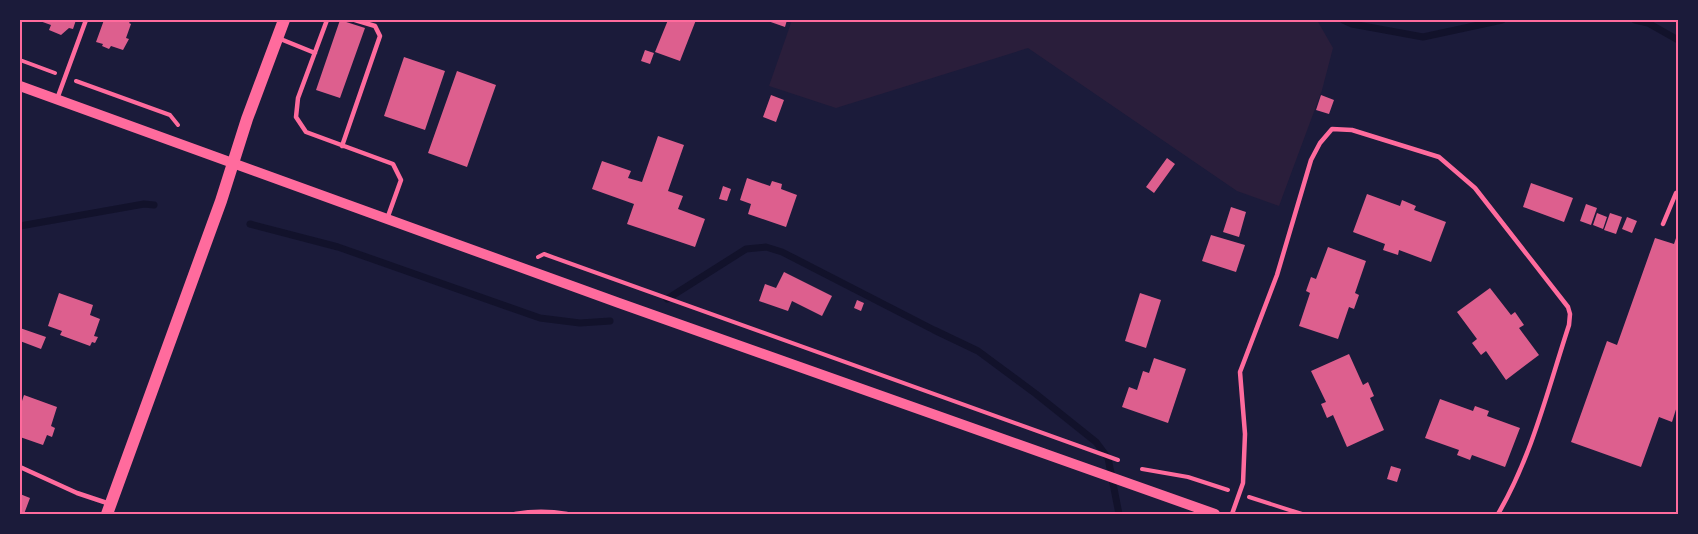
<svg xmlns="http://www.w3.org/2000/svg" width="1698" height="534" viewBox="0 0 1698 534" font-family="Signika,sans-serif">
<rect width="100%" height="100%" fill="#1b1b3a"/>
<path fill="#2a1e3b" d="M792,20H1317L1333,48L1322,90L1279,206L1237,191L1028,48L836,108L769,86Z"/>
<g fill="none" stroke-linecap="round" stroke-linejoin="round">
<path stroke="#12122b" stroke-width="7" d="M1343,20L1352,24L1423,37L1502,20
M1635,20L1648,23L1678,40
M250,224L338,247L540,318L580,323L610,321
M20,226L144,204L154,205
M667,299L746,249L766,247L782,252L934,330L978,351L1036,394L1096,442L1108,458L1119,514"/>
</g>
<path fill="#dd5f8e" d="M37,20H76L73,29L69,28L61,35L49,30L51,25Z
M104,20H131L129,23L131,24L126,38L129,39L123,50L111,46L109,49L102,46L103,44L96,42Z
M340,20L365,28L340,98L316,90Z
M668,20H696L680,61L655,52Z
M765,20H787L785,27Z
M645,50L654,53L650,64L641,61Z
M404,57L445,71L425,130L384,116Z
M457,71L496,85L467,167L428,153Z
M771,95L784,100L776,122L763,117Z
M1321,95L1334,100L1329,114L1316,110Z
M658,136L684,145L668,191L683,196L678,209L705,219L695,247L627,224L634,204L592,189L602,161L631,171L628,178L642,182Z
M1167,158L1175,164L1154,193L1146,187Z
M747,178L770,186L772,181L782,184L781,189L797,195L786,227L748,214L751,204L740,200Z
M1531,183L1573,198L1564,222L1523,207Z
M723,186L731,189L727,201L719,199Z
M1367,194L1400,206L1402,200L1416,206L1414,210L1446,222L1431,262L1399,250L1398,255L1383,250L1385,244L1353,232Z
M1586,204L1597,208L1591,225L1580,221Z
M1231,207L1246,212L1239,237L1223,232Z
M1597,213L1607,217L1603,229L1593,225Z
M1610,213L1622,217L1616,234L1604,230Z
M1627,217L1637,221L1632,233L1622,229Z
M1678,232V403L1672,422L1659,417L1641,467L1571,442L1607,341L1617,345L1655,238L1674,244Z
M1211,235L1245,245L1236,272L1202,261Z
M1328,247L1366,261L1355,293L1359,295L1354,309L1349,307L1338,339L1299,326L1310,293L1306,291L1311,277L1316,279Z
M784,272L832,296L822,316L792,301L788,311L759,301L765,284L776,288Z
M1490,288L1511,315L1515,312L1524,325L1519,328L1539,355L1506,380L1486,351L1481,355L1472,343L1477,339L1457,312Z
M59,293L93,305L90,315L100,319L94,336L98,337L95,343L92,342L90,346L60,335L62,331L48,326Z
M1140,293L1161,300L1146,348L1125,341Z
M857,300L864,303L861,311L854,308Z
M20,328L46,337L41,349L20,341Z
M1349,354L1363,385L1368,382L1374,396L1370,398L1384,430L1347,447L1333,415L1327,418L1321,404L1326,402L1311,371Z
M1154,358L1186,369L1168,423L1122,407L1129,387L1137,390L1143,371L1149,373Z
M24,395L57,407L51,426L55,428L52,437L47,435L43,445L20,437V407Z
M1440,399L1473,411L1475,406L1489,411L1487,416L1520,428L1505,467L1472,455L1470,460L1457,455L1459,450L1425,438Z
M1391,466L1401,469L1397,482L1387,479Z
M20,494L30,498L24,514H20Z"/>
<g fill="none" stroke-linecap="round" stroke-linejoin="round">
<path stroke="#ff6b9d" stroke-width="4" d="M20,60L55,73
M76,81L170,115L178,125
M538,257L544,254L1118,460
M1142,469L1188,477L1228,490
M1249,497L1302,514"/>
<path stroke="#ff6b9d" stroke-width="4.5" d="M327,20L298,98L296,117L306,132L393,164L401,180L387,219
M278,38L315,53
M57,99L86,20
M342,146L380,36L375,26L355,20
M1663,224L1676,193L1678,192
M20,467L77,493L110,504
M515,514C532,511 550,511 567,514
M1232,514L1243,483L1245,434L1240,372L1277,275L1311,160L1320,143L1332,129L1352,130L1439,157L1475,188L1568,307L1570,314L1569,325C1548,389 1532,456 1498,514"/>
<path stroke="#ff6b9d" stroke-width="10" d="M20,86L619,303L1215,514"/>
<path stroke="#ff6b9d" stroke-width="12" d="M107,514L221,201L247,119L284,20"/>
</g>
<rect width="1698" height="534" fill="none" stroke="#1b1b3a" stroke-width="42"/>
<rect x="21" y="21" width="1656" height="492" fill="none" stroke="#ff6b9d" stroke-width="2"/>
</svg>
